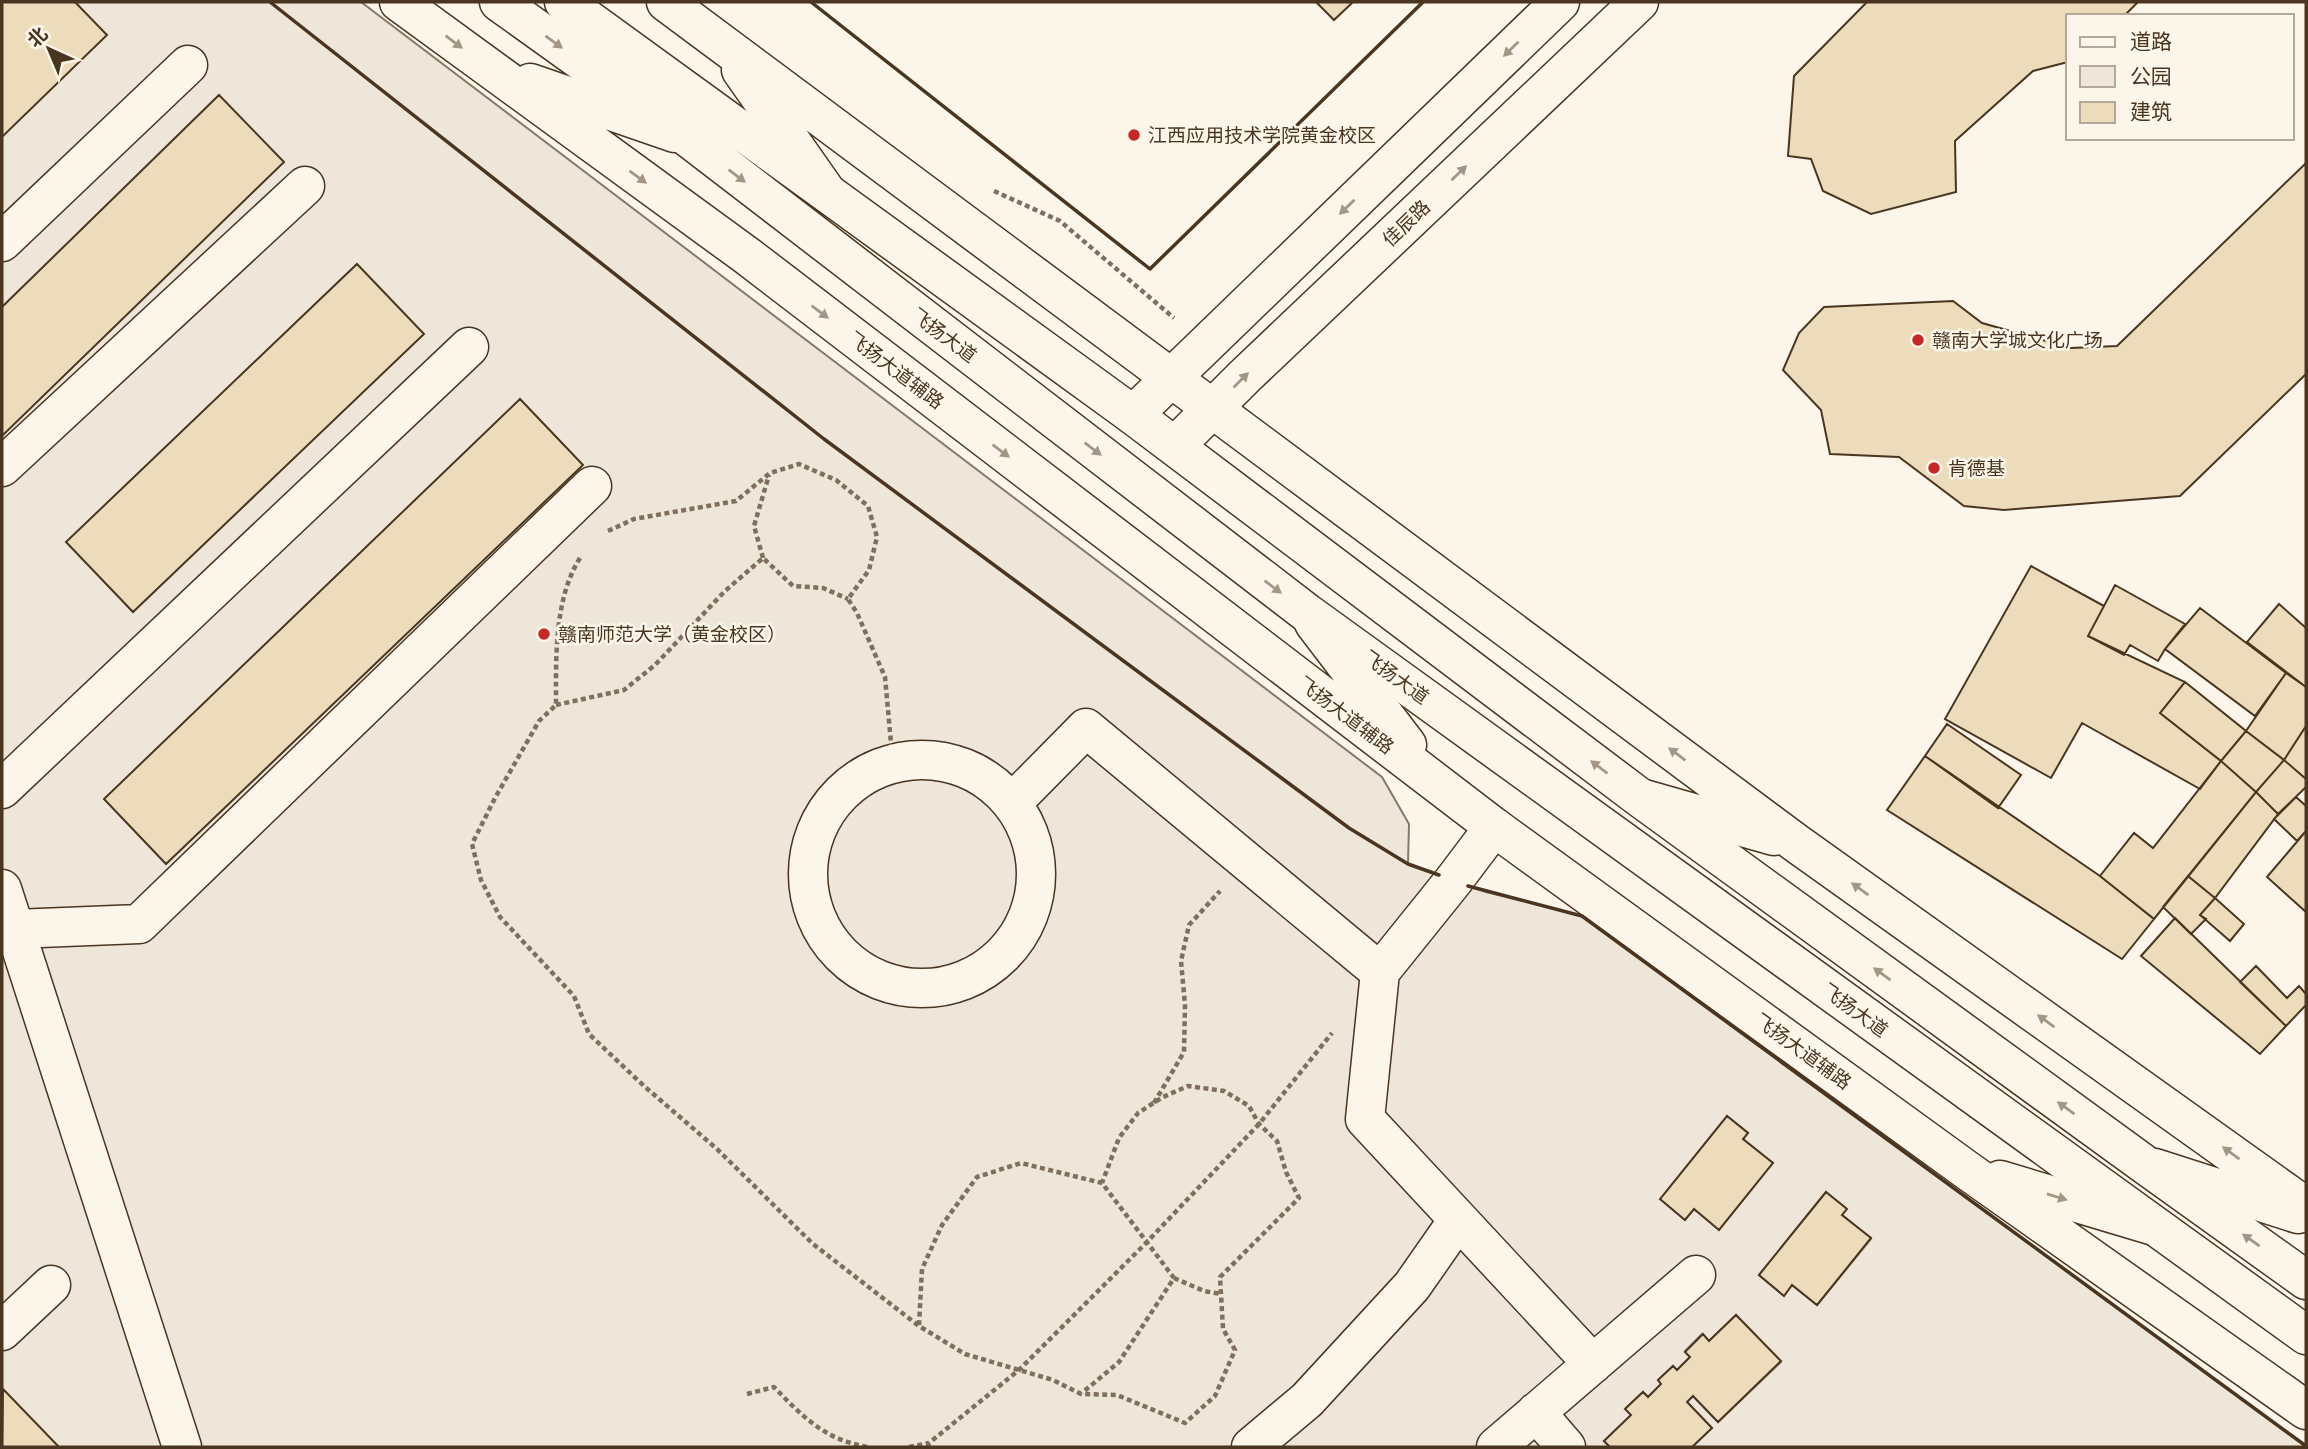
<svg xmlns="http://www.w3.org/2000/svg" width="2308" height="1449" viewBox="0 0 2308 1449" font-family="'Archivo Narrow','Noto Sans SC',sans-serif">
<rect width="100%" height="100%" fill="#fbf6e9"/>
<path fill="#ede6d9" stroke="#887966" stroke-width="2" fill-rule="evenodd" d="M2,2H361L1382,777L1409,824L1408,864L1486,892L1582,916L2306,1447H1692L1712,1428L1687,1402L1693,1396L1718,1422L1781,1362L1736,1315L1709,1341L1702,1334L1685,1351L1690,1357L1677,1370L1673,1366L1658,1380L1661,1384L1648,1397L1643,1392L1626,1408L1631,1415L1604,1441L1610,1447H2ZM1727,1116L1748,1133L1743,1139L1772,1163L1719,1229L1694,1209L1685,1219ZM1826,1192L1846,1209L1842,1215L1871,1239L1817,1305L1792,1285L1783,1295L1759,1275Z"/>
<path fill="#ecdcbc" stroke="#4a3520" stroke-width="2" d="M2,2H75L107,35L2,137Z
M1316,2H1353L1334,20Z
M1867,2H2138L2124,16H2068V62L2033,71L1955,141L1956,192L1871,214L1823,191L1811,159L1788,156L1794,76Z
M219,95L284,162L2,436V307Z
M2306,163V374L2180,496L2004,510L1964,506L1899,457L1830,454L1821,410L1783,370L1799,333L1824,307L1953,301L1982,323L2071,348L2117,346Z
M357,264L424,334L133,612L66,542Z
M520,399L583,465L166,864L104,799Z
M2031,566L2104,606L2088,636L2185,682L2160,713L2221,761L2200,789L2082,723L2051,778L1945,719Z
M2115,585L2185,624L2165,649L2158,661L2130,645L2124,655L2088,636Z
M2279,604L2306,628V687L2247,642Z
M2200,608L2286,673L2255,716L2165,649Z
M2286,673L2306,687V726L2284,760L2246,731Z
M2185,682L2246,731L2221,761L2160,713Z
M1947,724L2021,775L1998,808L1925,756Z
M2306,726V779L2284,760Z
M2246,731L2284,760L2256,792L2221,761Z
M1925,756L2100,876L2154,919L2122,959L1887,810Z
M2284,760L2306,779V787L2278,814L2256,792Z
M2221,761L2256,792L2154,919L2100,876L2134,833L2153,848Z
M2256,792L2278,814L2215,898L2188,876Z
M2296,797L2306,806V831L2297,841L2274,819Z
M2306,831V912L2267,877Z
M2188,876L2215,898L2200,915L2206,919L2191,934L2163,907Z
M2215,898L2244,924L2230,941L2200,915Z
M2175,918L2286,1026L2260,1054L2141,956Z
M2256,966L2287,998L2299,986L2306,994V1005L2286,1026L2240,982Z
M1727,1116L1748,1133L1743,1139L1773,1163L1719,1230L1694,1209L1685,1220L1660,1199Z
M1826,1192L1847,1209L1842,1215L1871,1238L1817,1305L1792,1285L1784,1296L1759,1275Z
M1736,1315L1781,1361L1718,1422L1693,1396L1687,1402L1712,1428L1692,1447H1610L1604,1441L1631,1415L1625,1409L1643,1392L1648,1397L1661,1384L1658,1380L1673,1366L1677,1370L1690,1357L1685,1352L1703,1334L1709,1341Z
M3,1389L59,1447H2Z"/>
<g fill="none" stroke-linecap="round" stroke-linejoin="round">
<defs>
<path id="street" d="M2,242L188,65
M2,467L305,186
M808 874a114 114 0 1 1 228 0a114 114 0 1 1-228 0Z
M2,789L469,347
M1012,803L1086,728L1380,972
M1494,827L1454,880L1380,972L1365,1119L1593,1364
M2,889L182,1447
M15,929L139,924L592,486
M2,1331L51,1285
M1536,1412L1566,1447
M1251,1447L1307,1400L1412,1286L1458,1220
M1496,1447L1696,1275"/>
<path id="secondary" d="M399,2L746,255L1494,827L1968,1171L2306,1410
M666,2L1796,843L2306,1207
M741,70L825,190
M530,83L675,133
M1133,415L1560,2
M1175,446L1245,376L1639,2
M1314,623L1407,745
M1644,799L1774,836
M2155,1168L2298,1214
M2000,1180L2151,1225"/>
<path id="primary" d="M499,2L686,136L1307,613L2306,1335
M564,2L1133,415L1639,797L2144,1164L2306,1280"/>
</defs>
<use href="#street" stroke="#4a3520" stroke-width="41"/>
<use href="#secondary" stroke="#4a3520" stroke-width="41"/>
<use href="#primary" stroke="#4a3520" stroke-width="41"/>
<path stroke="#7f6f5c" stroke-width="4.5" stroke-dasharray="5 3.5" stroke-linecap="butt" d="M994,191L1060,221L1174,318
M608,531L634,519L736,501L770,473L799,464L836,480L868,506L877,537L869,570L848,599L857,613L885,677L893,765
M580,558C554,599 556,658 556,705L539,721L495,798L472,844L481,880L500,917L574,996L589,1034L644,1086L717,1149L813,1244L919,1326L965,1354L1053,1380L1081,1394L1117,1395L1185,1423L1215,1396L1235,1350L1223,1329L1220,1277L1299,1198L1286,1172L1277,1141L1259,1124L1249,1106L1224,1091L1188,1086L1163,1097L1138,1113L1119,1138L1102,1183
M763,558L754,526L769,475
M556,705L624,690L655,665L725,591L763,558L793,586L823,588L848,599
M1154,1103L1184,1052L1185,1005L1181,961L1189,925L1220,891
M1174,1278L1204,1291L1221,1294
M919,1325L922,1269L942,1225L977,1177L1021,1163L1102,1183L1174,1278L1119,1362L1082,1393
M747,1394L774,1387C803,1417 825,1440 868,1447
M909,1447L929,1443
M928,1447L929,1443L1019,1370L1146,1243L1259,1124L1332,1033"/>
<use href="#street" stroke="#fbf6e9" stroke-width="38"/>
<use href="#secondary" stroke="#fbf6e9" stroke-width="38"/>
<use href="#primary" stroke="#fbf6e9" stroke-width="38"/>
<path stroke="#4a3520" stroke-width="3.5" d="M270,2L824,439L1349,828L1408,864L1439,875
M811,2L1150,269L1423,2
M1468,886L1582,916L2306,1446"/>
</g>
<defs><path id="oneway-solid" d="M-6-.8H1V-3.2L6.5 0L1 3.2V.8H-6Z" transform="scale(1.75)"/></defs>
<g fill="#a29684">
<use href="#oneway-solid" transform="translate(454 42) rotate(37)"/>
<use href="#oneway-solid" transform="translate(554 42) rotate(36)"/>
<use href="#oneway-solid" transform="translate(1511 49) rotate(136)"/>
<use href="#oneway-solid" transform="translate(1459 173) rotate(-44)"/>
<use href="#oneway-solid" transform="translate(737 176) rotate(37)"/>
<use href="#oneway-solid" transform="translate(638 177) rotate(36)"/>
<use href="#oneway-solid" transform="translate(1347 207) rotate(136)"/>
<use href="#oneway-solid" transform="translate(820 312) rotate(37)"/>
<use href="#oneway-solid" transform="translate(1241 380) rotate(-45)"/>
<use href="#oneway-solid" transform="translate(1093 449) rotate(37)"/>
<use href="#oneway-solid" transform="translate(1001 451) rotate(37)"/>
<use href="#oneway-solid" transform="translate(1273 587) rotate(37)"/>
<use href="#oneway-solid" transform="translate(1677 754) rotate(-143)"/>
<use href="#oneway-solid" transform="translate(1599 767) rotate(-143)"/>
<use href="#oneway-solid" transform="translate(1860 889) rotate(-144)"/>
<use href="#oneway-solid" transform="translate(1882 974) rotate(-144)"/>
<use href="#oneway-solid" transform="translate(2046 1021) rotate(-144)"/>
<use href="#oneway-solid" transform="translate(2066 1108) rotate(-144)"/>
<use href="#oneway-solid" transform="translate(2231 1153) rotate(-144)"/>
<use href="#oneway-solid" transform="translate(2057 1197) rotate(17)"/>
<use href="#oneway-solid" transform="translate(2251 1240) rotate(-145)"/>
</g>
<g fill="#c62828" stroke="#fbf6e9" stroke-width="2.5">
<circle cx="1134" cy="135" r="7"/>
<circle cx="1918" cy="340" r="7"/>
<circle cx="1934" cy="468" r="7"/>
<circle cx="544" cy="634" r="7"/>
</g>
<g text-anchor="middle" stroke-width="5" stroke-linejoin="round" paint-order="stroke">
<g font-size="19" fill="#4a3520" stroke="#fbf6e9" text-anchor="start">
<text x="1148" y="142">江西应用技术学院黄金校区</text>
<text x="1932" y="347">赣南大学城文化广场</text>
<text x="1948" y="475">肯德基</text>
<text x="558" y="641">赣南师范大学（黄金校区）</text>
</g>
<g font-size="19" fill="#4a3520" stroke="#fbf6e9">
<text transform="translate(1406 223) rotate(-44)" y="7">佳辰路</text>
<text transform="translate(944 335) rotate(37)" y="7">飞扬大道</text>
<text transform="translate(896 370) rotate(37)" y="7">飞扬大道辅路</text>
<text transform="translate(1396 677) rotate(36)" y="7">飞扬大道</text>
<text transform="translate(1346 715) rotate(37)" y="7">飞扬大道辅路</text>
<text transform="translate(1855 1010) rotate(36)" y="7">飞扬大道</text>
<text transform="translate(1803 1051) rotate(36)" y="7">飞扬大道辅路</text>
</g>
</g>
<rect width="2308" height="1449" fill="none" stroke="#4a3520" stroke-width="7"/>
<rect x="2066" y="14" width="228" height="126" fill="#fbf6e9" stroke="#b4a999" stroke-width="2"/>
<rect x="2080" y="37" width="35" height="10" fill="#fbf6e9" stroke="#b4a999" stroke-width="2"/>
<text x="2130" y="49" font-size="21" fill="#4a3520">道路</text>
<rect x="2080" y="66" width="35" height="21" fill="#ede6d9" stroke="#b4a999" stroke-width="2"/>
<text x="2130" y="84" font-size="21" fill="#4a3520">公园</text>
<rect x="2080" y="102" width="35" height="21" fill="#ecdcbc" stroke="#b4a999" stroke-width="2"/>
<text x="2130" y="119" font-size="21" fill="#4a3520">建筑</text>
<g transform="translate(49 49) rotate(316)" stroke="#fbf6e9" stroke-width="5" paint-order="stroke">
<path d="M0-5L12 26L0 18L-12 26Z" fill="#4a3520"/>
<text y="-10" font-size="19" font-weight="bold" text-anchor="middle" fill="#4a3520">北</text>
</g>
</svg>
